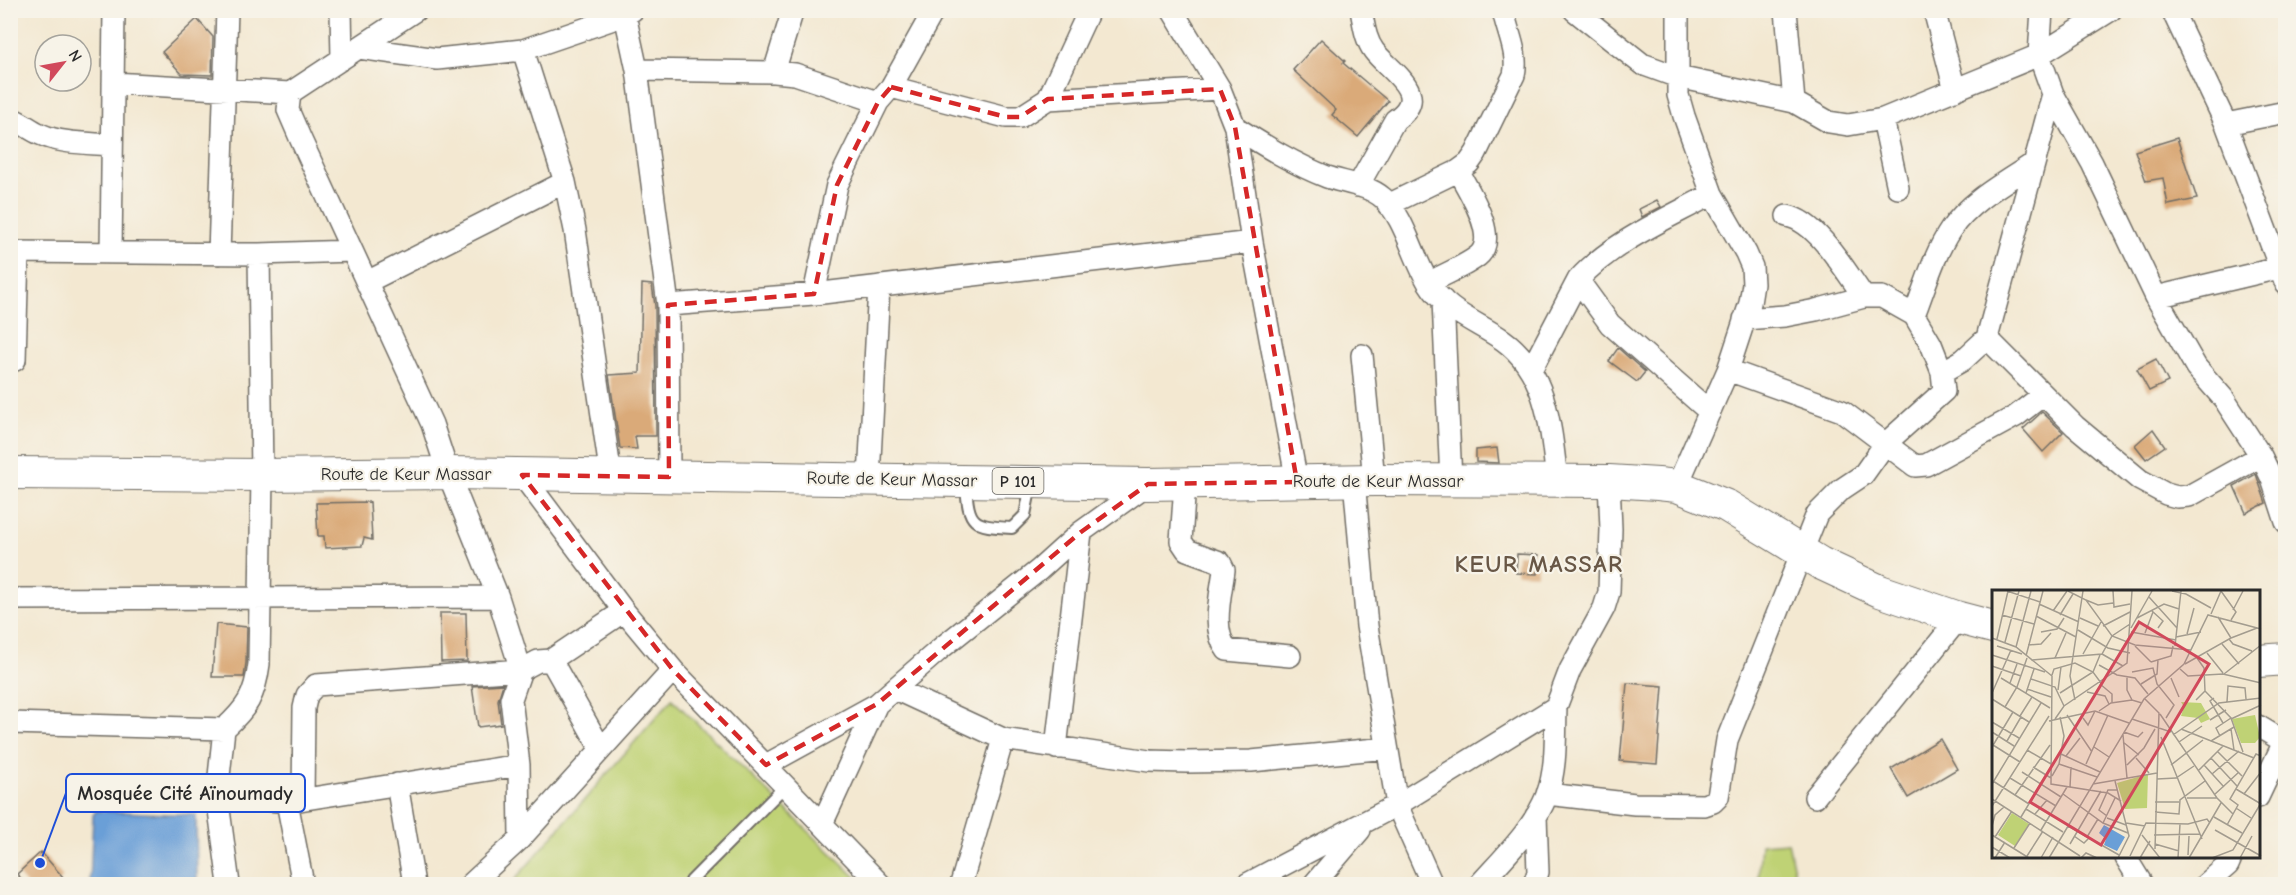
<svg xmlns="http://www.w3.org/2000/svg" width="2296" height="895" viewBox="0 0 2296 895" font-family="'Comic Neue',sans-serif">
<rect width="100%" height="100%" fill="#f7f3e8"/>
<filter id="ink" filterUnits="userSpaceOnUse"><feTurbulence type="fractalNoise" baseFrequency=".0167" numOctaves="2"/><feDisplacementMap in="SourceGraphic" scale="12" xChannelSelector="R" yChannelSelector="G"/><feConvolveMatrix kernelMatrix="1 2 1 2 8 2 1 2 1" color-interpolation-filters="sRGB"/></filter>
<filter id="wash" filterUnits="userSpaceOnUse"><feTurbulence type="fractalNoise" baseFrequency=".008" numOctaves="4" result="noise"/><feDisplacementMap in="SourceGraphic" scale="24" xChannelSelector="R" yChannelSelector="G"/><feGaussianBlur stdDeviation="1.35" result="paint"/><feColorMatrix in="noise" values="0 0 0 0 0 0 0 0 0 0 0 0 0 0 0 0 0 1.4 0 .05"/><feComposite in="paint" operator="in"/></filter>
<g filter="url(#wash)">
<rect width="100%" height="100%" fill="#f3e8d1"/>
<path fill="#bfd275" stroke="#757e50" stroke-width="1.5" d="M672,699L863,884H511Z
M1788,842L1797,884H1758L1761,844Z"/>
<path fill="#6a9fd7" stroke="#4a6581" stroke-width="1.5" d="M96,811L196,815L197,884H90L93,815Z"/>
<g id="blocks">
<path fill="#daaa79" d="M197,19L213,37L212,75L182,74L162,52Z
M1321,39L1345,61L1343,63L1388,101L1358,137L1332,115L1336,110L1293,70Z
M2177,138L2197,199L2168,205L2163,178L2146,181L2135,151Z
M1657,200L1661,207L1642,217L1639,209Z
M642,284L652,285L655,306L656,436H635L637,449L620,448L609,375L640,373Z
M1618,348L1645,372L1637,382L1609,361Z
M2156,359L2168,382L2149,391L2137,369Z
M2042,412L2063,432L2043,452L2023,429Z
M2153,429L2165,446L2146,459L2135,445Z
M1497,448L1499,463L1476,462V450Z
M2256,474L2266,503L2246,513L2234,486Z
M370,502L372,540L364,538L362,546L325,548L324,536H318L316,503Z
M1517,554L1538,555L1537,574L1516,573Z
M440,613H466L467,661L441,662Z
M216,624L247,627L246,663L244,677H212Z
M1627,683L1663,686L1657,764L1620,761Z
M503,684L498,700L501,724L478,727L472,686Z
M1940,739L1957,769L1908,798L1891,769Z
M41,852L63,877L57,885H27L17,874Z"/>
</g>
</g>
<g filter="url(#ink)">
<use href="#blocks" fill-opacity="0" stroke="#716d65" stroke-width="1.5"/>
<g fill="none" stroke-linecap="round" stroke-linejoin="round">
<defs>
<path id="lane" d="M966,483C968,525 973,526 1012,528L1025,515L1031,485
M691,881L785,786"/>
<path id="street" d="M341,10L342,59
M416,10L290,93L288,110L301,140L432,424L448,473L498,597L521,670L511,699L519,765L520,839
M1172,10L1220,89L1235,127L1252,242L1297,482
M1574,10L1642,64L1678,77L1794,102L1829,122L1848,125L1883,119L2039,55L2111,10
M1786,10L1794,102
M1934,10L1955,90
M2042,10L2039,55L2053,94L2092,163L2156,297L2196,367L2224,399L2261,456L2272,479L2286,522
M2172,10L2226,124L2286,284
M625,15L637,70L668,305L669,477
M1087,15L1048,99L1220,89
M359,48L437,59L523,50L625,15L633,10
M523,50L565,182L575,230L611,477
M637,70L774,72L795,74L878,102
M774,72L793,10
M113,83L290,93
M891,87L1006,117H1020L1048,99
M10,118C22,122 30,130 40,134C61,144 89,143 112,145
M1883,119L1898,188
M2226,124L2286,112
M1235,127C1265,146 1294,164 1327,177C1345,183 1368,185 1383,198C1404,216 1413,257 1428,282C1447,313 1476,321 1503,340C1548,372 1551,430 1557,481
M1358,186L1395,120C1433,94 1390,72 1374,51C1365,39 1364,24 1361,10
M1388,205L1458,171L1469,163L1476,153L1514,75C1519,53 1507,32 1503,10
M1787,216C1818,222 1846,272 1864,297
M10,252L259,254L352,251
M111,253L114,10
M219,254L227,10
M1578,280L1610,324L1710,412
M367,282L565,182
M1429,283C1444,274 1464,267 1478,256C1500,238 1468,190 1458,171
M814,294L837,185L878,102L891,87L934,10
M2156,297L2279,268
M1443,300L1451,481
M668,305L814,294L1252,242
M1914,315C1925,287 1934,254 1951,229C1971,200 2006,182 2034,163
M1987,338L2075,426L2140,480L2166,494L2177,497L2189,496L2261,456
M1362,355L1374,480
M15,360L18,252
M1531,370L1578,280C1611,242 1669,218 1712,194
M1728,370L1842,411L1915,466L1926,465L2016,416L2043,395
M1942,372L1963,360L1987,338L2053,94
M522,475L624,611L673,670L880,884
M869,478L879,286
M1354,480L1367,626L1397,805L1432,884
M1185,484L1181,541L1187,550L1220,562L1224,570C1221,595 1211,629 1227,650L1290,656
M1677,486L1728,370L1750,303L1753,284L1752,267L1746,253L1712,194L1684,116L1678,95V10
M10,599L498,597
M551,660L624,611
M895,689L1003,739L1149,761L1186,762L1251,761L1387,748
M10,723L224,729
M2258,726L2286,743
M1056,748L1081,532
M766,765L877,704L940,649L1039,570L1081,532L1148,484
M397,784L414,884
M1547,794L1635,804L1704,805L1713,802L1718,797L1727,740L1817,514L1842,489L1863,475L1885,444L1944,391L1942,372L1931,344L1914,315L1882,297H1864L1816,310L1785,316L1744,319
M217,795L287,802L519,765
M1815,797L1959,618
M2258,797L2284,742
M303,799L304,708L307,695L316,685L521,670L538,661L551,660L601,749
M287,802L303,884
M822,824L877,704
M2126,858L2142,884
M229,884L217,795L224,729C247,708 255,696 259,664L262,475L259,254
M471,884L520,839L673,670
M961,884L1003,739
M1247,884L1397,805L1556,707L1570,670L1604,608L1609,592L1611,529L1609,481
M1314,884L1360,830
M1480,884C1504,857 1533,830 1547,795C1557,768 1555,736 1556,707
M1534,884L1538,872L1536,816
M2206,884L2228,865L2231,858"/>
<path id="primary" d="M10,473L262,475L448,473L1148,484L1374,480L1609,481L1658,484L1677,486L1727,506L1820,563L1880,591L1959,618L1993,627
M2258,661L2286,659"/>
</defs>
<use href="#lane" stroke="#716d65" stroke-width="14"/>
<use href="#street" stroke="#716d65" stroke-width="24"/>
<use href="#primary" stroke="#716d65" stroke-width="34"/>
<use href="#lane" stroke="#fff" stroke-width="10"/>
<use href="#street" stroke="#fff" stroke-width="21"/>
<use href="#primary" stroke="#fff" stroke-width="32"/>
</g>
</g>
<path fill="none" stroke="#d62828" stroke-width="4.5" stroke-dasharray="12 8" stroke-linejoin="round" d="M891,87L1006,117H1020L1048,99L1220,89L1235,127L1297,482L1148,484L1081,532L877,704L766,765L673,670L522,475L669,477L668,305L814,294L837,185L878,102Z"/>
<g text-anchor="middle" stroke-width="4.5" stroke-linejoin="round" paint-order="stroke">
<rect fill="#f7f3e8" stroke="#686764" stroke-width="1.5" x="992.5" y="468" width="51" height="26" rx="4.5"/>
<g font-size="16" font-weight="bold" fill="#2b2b2b">
<text x="1018" y="487">P 101</text>
</g>
<g font-size="18" fill="#2b2b2b" stroke="#f7f3e8">
<text x="406" y="480">Route de Keur Massar</text>
<text transform="translate(892 479) rotate(1)" y="6">Route de Keur Massar</text>
<text x="1378" y="487">Route de Keur Massar</text>
</g>
<g font-size="24" font-weight="bold" letter-spacing="1.5" fill="#685746" stroke="#f7f3e8">
<text x="1539" y="572">KEUR MASSAR</text>
</g>
</g>
<g transform="translate(1992 590)">
<rect width="268" height="268" fill="#f3e8d1"/>
<path d="M189,112L209,113L218,129L209,133L206,128L189,126L192,117ZM263,125L268,147L263,153H249L240,129ZM156,184L155,218L133,219L125,193ZM20,223L37,234L23,256L6,245Z" fill="#bfd275"/>
<path d="M112,235L133,247L125,261L112,255L114,249L107,243Z" fill="#6a9fd7"/>
<path fill="none" stroke="#a39c8f" stroke-width="1.5" d="M15,1L48,12M76,1L94,10L120,46L143,55L199,60M121,1L122,17L138,14M180,1L194,4L219,18M229,1L244,22L239,30M157,7L185,38M94,10L106,15L121,13M47,14L87,32M241,20L251,1M61,21L75,1M160,21L171,31L166,38M219,24L229,1M10,25L42,34M68,25L81,4M44,26L84,47M88,28L106,36M145,28L172,14L187,19M111,36L138,22M139,38L160,1M86,40L116,58L138,63M49,42L65,39L72,28M139,42L184,50M153,43L161,22M195,44L202,18M184,47L209,42M0,48L24,57L60,86L59,194L116,203L129,211M239,48L265,38M5,49L16,1M237,49L241,54L260,61M13,52L27,1M230,54L247,74M36,55L49,54L59,43M5,56L30,64M143,56L159,72M183,56L189,1M24,57L39,1M215,63L231,83M91,64L109,32M110,64L131,76M0,65L53,82M34,66L51,1M63,68L74,43M39,70L110,64L120,46L138,34M159,72L179,66L181,56M193,74L239,48L226,27M107,75L125,85L143,88L156,104M0,76L29,86M188,79L196,86L231,84L269,93M140,82L161,78L165,94L182,115L174,128M232,84L269,55M60,85L62,79L83,73L101,82L109,93M135,87V100L140,110M9,88L58,118M179,88L187,107M39,89L63,97L72,116M18,93L25,74M108,94L120,104V113M149,94L165,84L166,70M35,99L59,107M66,100L69,77M213,101L239,128L251,162M95,102L113,106L117,114M0,103L19,60M34,103L42,79M68,103L101,82L108,65M222,108L218,111L231,133M0,109L37,132M153,109L167,123L163,259M83,110L78,86L91,1M204,110L213,101L212,78L205,68M235,112L236,96L253,98L254,109M13,117L25,97L35,68M107,121L119,113L140,110L150,113M168,124L225,208L241,224M75,125L100,162M28,126L40,107M91,128L96,135L103,121M63,129L72,116L135,73L140,1M140,129L179,142M239,129L269,115M218,130L234,120M57,131L103,121L137,133M0,132L27,148M189,139L262,168M239,139L242,160M0,142L22,156M132,142L146,147L151,142M131,145L135,188M181,145L227,113L269,108M228,146L224,138L239,128M169,147L210,249M15,151L29,127M219,151L242,137M131,152L147,165M187,152L210,136M1,155L28,172M0,157L21,122M102,157L117,167M35,160L59,174M226,162L250,186M69,164L108,182M74,166L88,148M144,168L157,183M219,168L245,196M67,174L105,187M94,174L116,125M135,175L152,158L163,139M179,175L211,150M212,175L232,197M41,177L59,188M206,181L231,156M30,182L69,207M220,184L247,161M60,186L67,174L72,146L68,127M18,188L64,216M165,189L184,188L202,176M1,191L37,214M123,191L137,246L126,268M0,194L49,113M101,194L165,183M78,197L79,177M244,199L269,214M71,204L111,233L136,243M252,204L269,182M23,205L58,155M222,205L247,182M195,208H225M0,209L88,266M163,212H187M0,216L57,126M244,218L259,228M34,219L71,242M163,222L187,224L188,210L213,191M43,224L55,210M115,226L107,220L116,200H126M29,227L49,194M222,227L250,243M115,228L134,235M111,233L123,208M134,233L153,236M235,235L246,215L238,209L264,164L269,166M0,236L3,225L12,217M76,236L127,265M49,240L75,197M223,240L269,266M0,245L37,268M150,245L168,268M162,245L208,244M82,246L92,253L97,248M3,247L20,221M95,247L106,229M78,254L109,201M163,254L187,261M0,257L18,268M22,258L38,233M196,265L197,246M35,266L51,241M138,266L154,233L196,234L215,229L218,233M3,268L13,252M49,268L61,247M57,268L152,109L192,74L216,25L269,39M89,268L94,263L105,268M148,268L158,251M186,268L188,234M197,268L229,213M220,268L241,260L269,213M248,268L260,246"/>
<path fill="#d1495b" fill-opacity="0.15" stroke="#d1495b" stroke-width="3" d="M147,32L217,74L109,255L38,212Z"/>
<rect width="268" height="268" fill="none" stroke="#2b2b2b" stroke-width="3"/>
</g>
<path fill="none" stroke="#1d4ed8" stroke-width="2" d="M40 863L66 793"/>
<circle fill="#1d4ed8" stroke="#f7f3e8" stroke-width="2" cx="40" cy="863" r="6"/>
<rect fill="#f7f3e8" stroke="#1d4ed8" stroke-width="2" x="66" y="774" width="239" height="38" rx="6"/>
<g font-size="20" text-anchor="middle" font-weight="bold" fill="#2b2b2b">
<text x="185" y="800">Mosquée Cité Aïnoumady</text>
</g>
<rect width="2296" height="895" fill="none" stroke="#f7f3e8" stroke-width="36"/>
<g transform="translate(63 63) rotate(59)"><circle r="28" fill="#f7f3e8" stroke="#a5a39c" stroke-width="1.5"/>
<path d="M0-4.5L10 22L0 15L-10 22Z" fill="#d1495b"/>
<text y="-9" font-size="16" font-weight="bold" text-anchor="middle" fill="#2b2b2b">N</text>
</g>
</svg>
